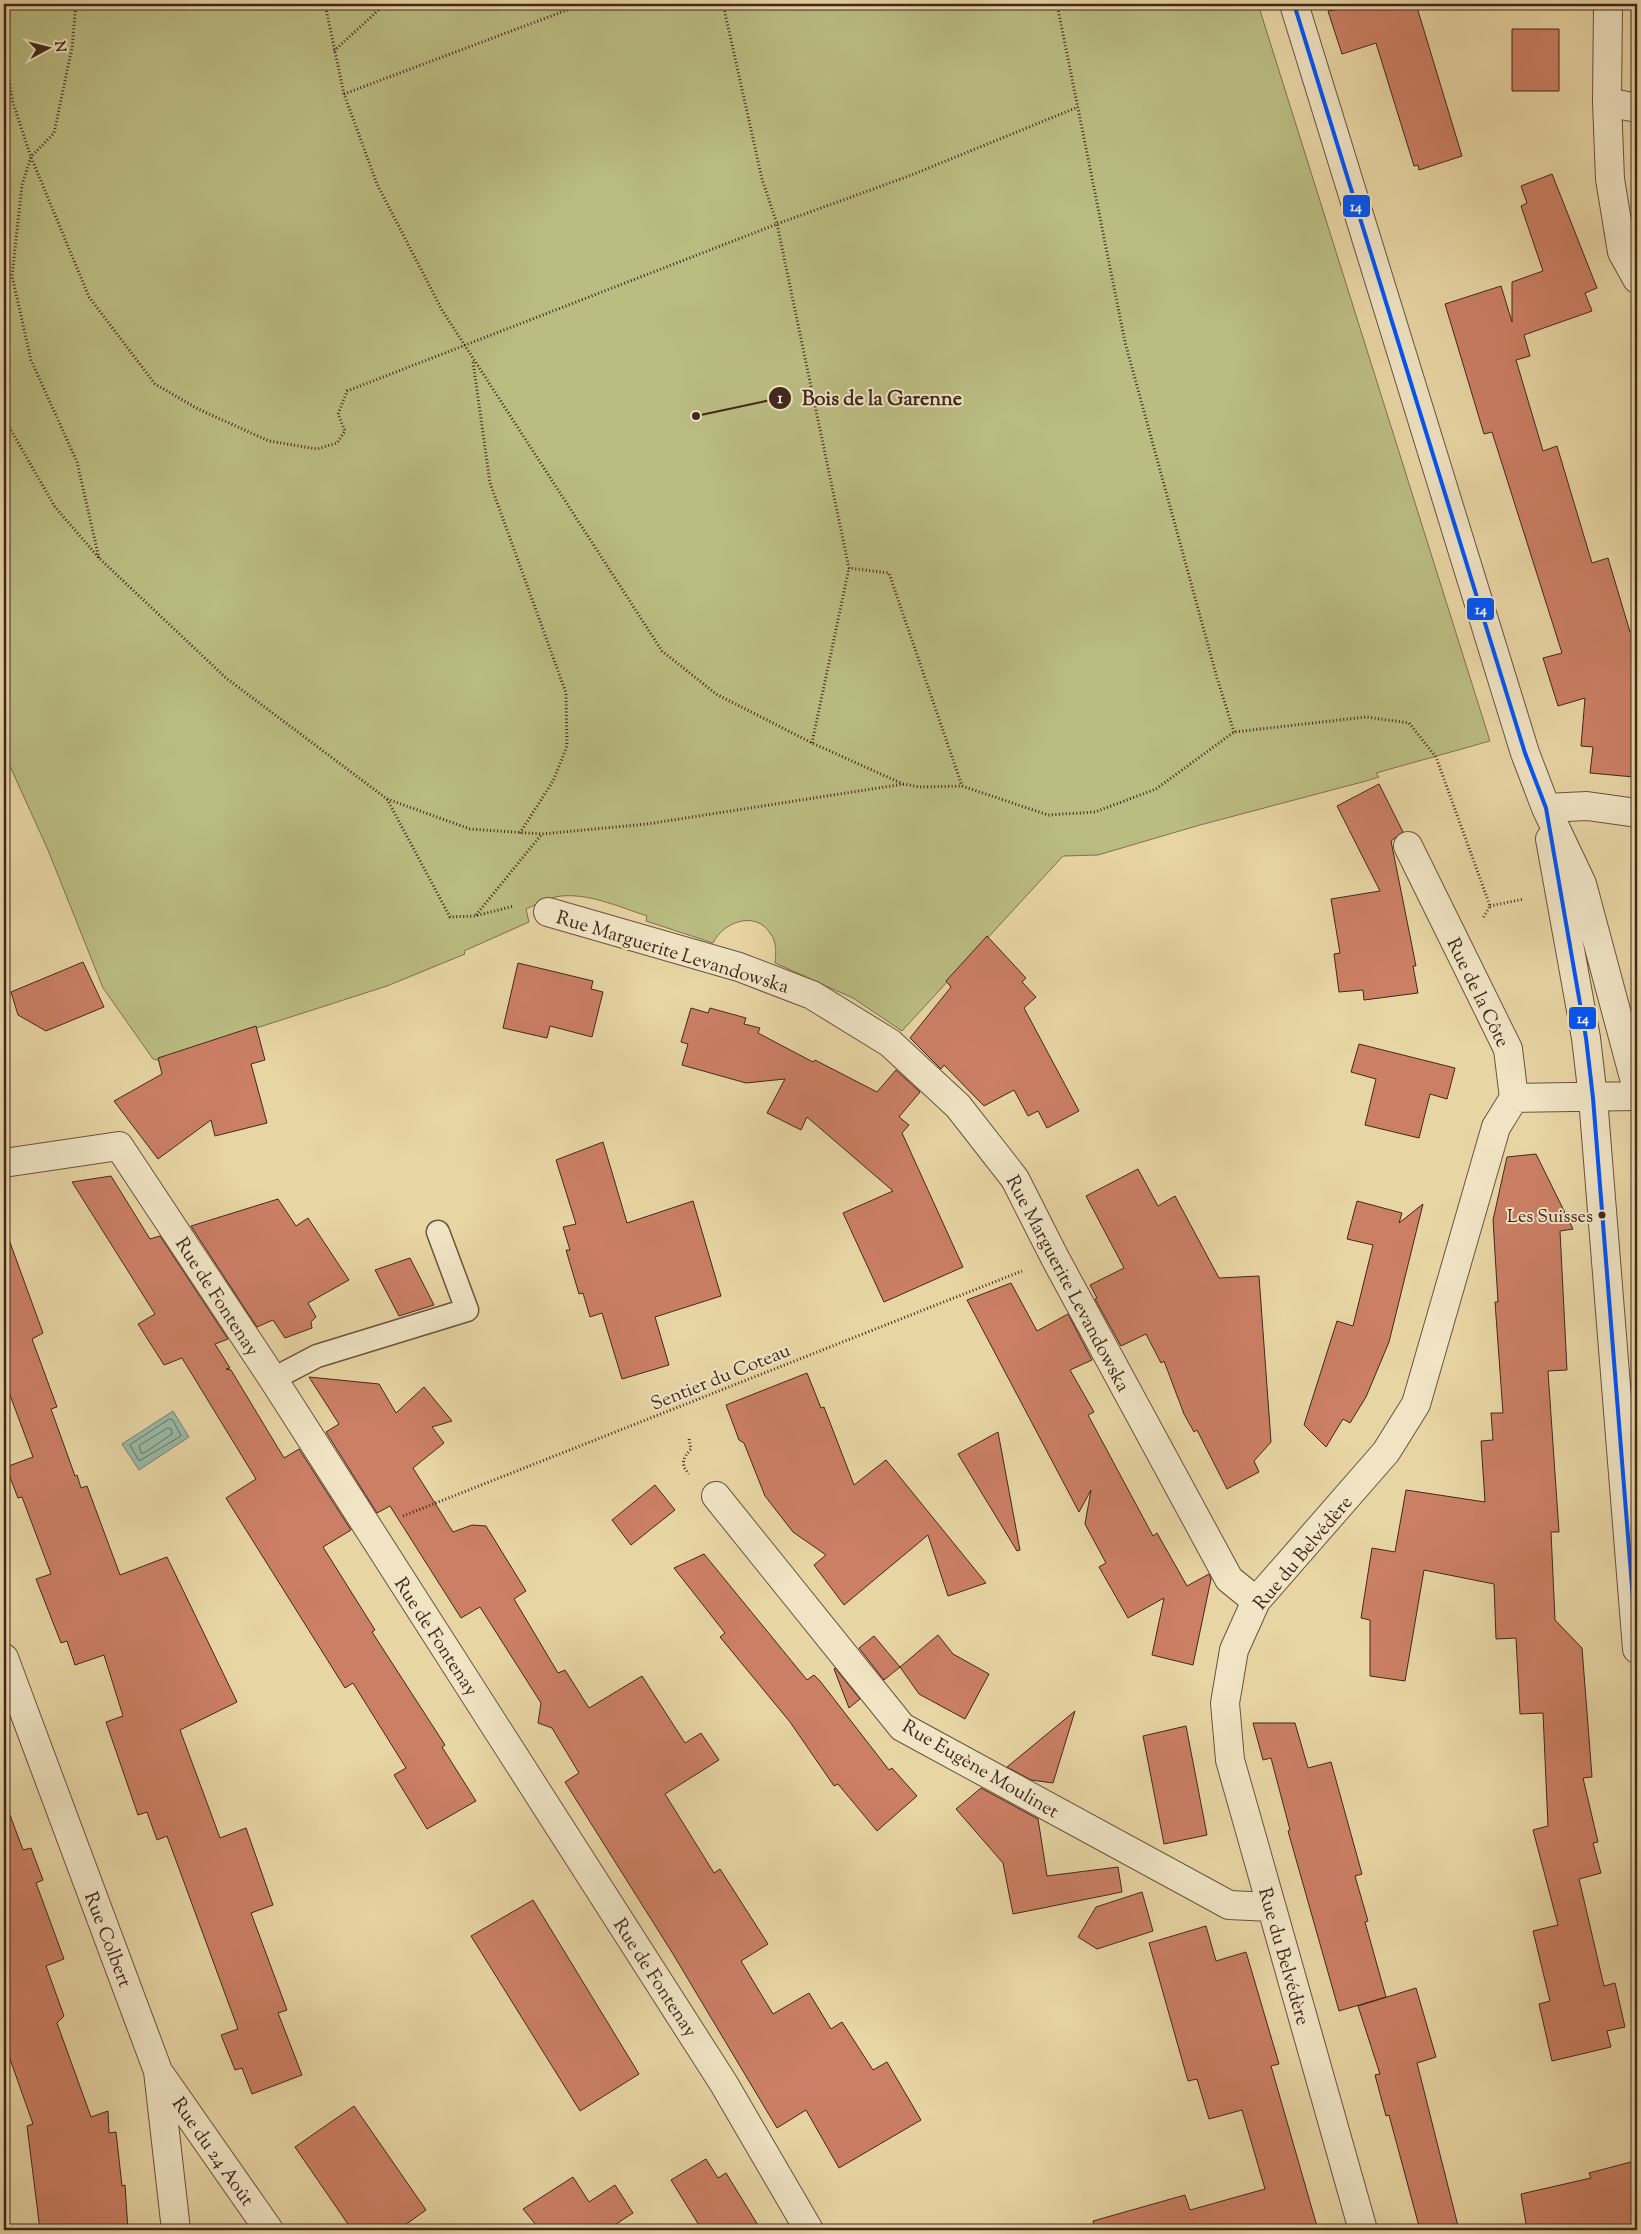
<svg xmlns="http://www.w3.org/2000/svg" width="1641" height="2234" viewBox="0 0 1641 2234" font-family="'Sorts Mill Goudy',serif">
<rect width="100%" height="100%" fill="#e8d5a4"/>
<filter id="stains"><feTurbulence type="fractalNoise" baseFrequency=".004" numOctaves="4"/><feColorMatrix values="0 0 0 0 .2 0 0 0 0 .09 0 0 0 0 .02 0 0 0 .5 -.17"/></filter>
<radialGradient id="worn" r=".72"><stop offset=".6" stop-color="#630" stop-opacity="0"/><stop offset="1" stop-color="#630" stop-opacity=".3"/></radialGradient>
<path fill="#babc82" stroke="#7e7250" d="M4,4H1258L1490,741L1376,773L1379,777L1366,781L1200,825L1098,855L1063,856L902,1031L853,998L775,963C776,953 777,942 770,933C755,910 723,922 713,943L646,921L647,916C619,907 585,891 555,897C545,900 535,905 526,909L529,922L464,951L465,954L387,986L157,1060L153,1059L103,988L48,850L4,753Z"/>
<path fill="#97b9a6" stroke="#757f6f" d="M173,1411L189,1437L139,1470L122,1444Z"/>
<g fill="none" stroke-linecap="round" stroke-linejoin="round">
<path stroke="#6c7062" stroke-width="1" d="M170,1419L173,1420L181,1436L139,1461L130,1445Z
M168,1428L171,1429L172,1434L144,1453H141L139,1446Z"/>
</g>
<path fill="#cb7f65" stroke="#41271d" d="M1369,4H1416L1462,156L1419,170L1418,165L1414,166L1376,43L1342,54L1328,11Z
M1512,29H1559V91H1512Z
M1552,174L1597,288L1585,293L1592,311L1524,335L1530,356L1516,360L1543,451L1557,446L1592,563L1608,558L1630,632L1637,630V775L1635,774L1634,777L1590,773L1593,747L1581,746L1585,698L1558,706L1543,658L1562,653L1492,432L1484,434L1445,304L1501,286L1512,322V282L1543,271L1521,206L1527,203L1521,186Z
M1379,784L1403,832L1391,841L1416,966H1413L1418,993L1364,1000L1363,990L1339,992L1334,954L1340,953L1331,899L1380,891L1337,806Z
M987,936L1026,978L1022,982L1036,997L1024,1008L1079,1111L1047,1128L1038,1111L1028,1116L1014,1090L984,1106L944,1065L941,1069L910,1038L951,987L946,981Z
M83,962L104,1007L46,1031L18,1015L11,992Z
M518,963L593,981L591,989L603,992L592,1037L550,1026L547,1038L503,1028Z
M691,1008L708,1013L710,1008L746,1018L744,1024L760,1028L758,1033L813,1062L815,1060L877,1092L896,1070L920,1092L899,1117L909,1125L902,1133L963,1267L884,1302L843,1213L893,1191L807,1117L801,1130L767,1113L785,1079L746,1083L682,1065L688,1044L681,1042Z
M256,1026L265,1060L251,1064L267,1123L215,1136L211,1120L158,1159L114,1101L162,1074L158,1058Z
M1359,1044L1455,1068L1447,1099L1430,1094L1419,1138L1365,1125L1376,1079L1351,1072Z
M603,1142L627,1223L693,1201L721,1296L655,1317L669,1365L622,1379L602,1313L590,1317L583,1293L579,1294L566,1250H570L563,1227L576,1224L556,1160Z
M1536,1154L1573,1229L1560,1231L1567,1370L1548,1371L1559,1532H1551L1555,1620L1582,1648L1592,1777L1583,1778L1598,1842L1593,1843L1601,1873L1579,1879L1604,1986L1615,1983L1625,2027L1607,2031L1611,2047L1552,2061L1539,2004L1550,2001L1533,1931L1558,1925L1533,1830L1548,1826L1543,1713L1520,1714L1516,1638L1496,1639L1494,1584L1424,1570L1405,1681L1370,1676V1620L1361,1618L1372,1548L1395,1552L1406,1490L1485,1502L1481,1441L1493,1440L1491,1413H1503L1495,1302H1498L1493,1220L1507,1157Z
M1138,1169L1158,1206L1175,1196L1219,1278L1259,1276L1271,1442L1254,1461L1259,1472L1227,1489L1197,1430L1194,1432L1184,1414L1164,1361L1161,1363L1146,1334L1121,1346L1095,1299L1097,1298L1090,1285L1124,1268L1086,1196Z
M111,1176L150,1239L160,1236L228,1339L215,1344L230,1368L226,1369L231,1370L284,1458L299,1449L351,1530L323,1547L375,1630L372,1632L445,1745L442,1747L476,1801L427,1829L394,1775L406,1768L353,1683L345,1688L226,1498L256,1479L182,1358L164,1365L138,1324L155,1314L72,1182Z
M278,1199L296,1226L308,1218L349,1280L308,1303L316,1317L311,1322L312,1328L285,1338L273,1320L257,1327L191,1226Z
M1357,1201L1402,1213L1399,1223L1423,1204L1389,1342L1366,1397L1350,1423L1343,1419L1326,1447L1304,1425L1337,1321L1353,1326L1373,1245L1347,1239Z
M4,1237H8L43,1333L32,1339L57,1407L51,1409L75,1476L77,1475L81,1488L87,1486L120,1575L167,1557L237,1702L180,1730L220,1838L246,1828L273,1905L251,1913L287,2010L278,2013L302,2075L252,2094L242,2068L235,2070L221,2035L238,2029L167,1836L157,1840L147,1812L138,1815L106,1722L123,1716L104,1655L75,1665L67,1641L61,1643L36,1579L51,1574L22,1497L18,1498L6,1467L33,1457L4,1379Z
M410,1258L434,1305L399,1316L375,1270Z
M1011,1283L1037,1331L1068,1314L1092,1360L1070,1370L1094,1412L1088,1415L1153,1536L1157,1533L1187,1586L1209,1574L1211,1579L1193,1665L1152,1655L1164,1598L1128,1618L1099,1567L1106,1563L1085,1524L1091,1490L1079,1512L967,1300Z
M807,1373L821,1408L824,1407L854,1485L886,1460L986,1583L948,1596L928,1535L844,1605L814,1565L826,1555L793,1532L765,1496L744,1443L739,1440L726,1405Z
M309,1377L379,1384L396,1413L424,1387L452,1421L432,1427L444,1443L413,1468L453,1532L472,1525L486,1526L526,1591L514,1599L558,1673L565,1670L589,1708L642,1676L685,1743L701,1733L719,1760L665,1794L714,1873L720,1869L768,1944L741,1961L773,2014L809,1993L831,2029L842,2022L873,2070L887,2062L921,2120L839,2168L806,2110L777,2128L673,1954L565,1782L579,1773L552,1728L538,1723L541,1703L480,1607L461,1618L390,1506L377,1513L326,1432L339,1424Z
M998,1432L1020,1550L1017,1551L958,1454Z
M655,1485L675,1510L631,1545L612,1520Z
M704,1554L807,1680L814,1675L820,1681L889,1770L892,1768L917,1796L877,1831L838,1784L834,1786L790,1722L720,1637L725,1633L674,1568Z
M938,1635L953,1654L989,1674L965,1719L919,1694L900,1667Z
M874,1636L900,1667L884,1680L859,1648Z
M835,1668L860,1699L849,1708L834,1669Z
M1075,1711L1053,1783L1031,1780L1007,1767Z
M1253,1723H1295L1308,1768L1331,1762L1362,1874L1355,1876L1368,1921L1365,1922L1386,1997L1339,2011L1288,1831L1290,1830L1271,1758L1263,1760Z
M1186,1726L1207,1835L1164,1844L1143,1736Z
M981,1788L1038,1819L1047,1876L1118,1867L1122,1892L1013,1914L1003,1863L956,1809Z
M7,1807L23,1850L31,1848L43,1880L36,1883L64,1959L46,1966L64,2016L57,2023L91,2117L108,2111L109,2133L116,2132L122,2186L125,2185L128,2230H40L27,2126L33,2124L4,2042V1808Z
M1142,1892L1153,1931L1097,1949L1078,1937L1096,1907Z
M533,1900L639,2074L580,2111L471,1936Z
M1206,1926L1216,1961L1246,1952L1279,2064L1271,2066L1318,2230H1095L1093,2221L1185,2195L1190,2210L1265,2189L1242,2110L1209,2119L1197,2079L1188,2081L1149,1943Z
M1416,1988L1436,2057L1417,2063L1459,2230H1420L1389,2115L1386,2116L1375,2075L1380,2074L1358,2006Z
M354,2106L426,2210L398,2230H352L295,2147Z
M706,2159L718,2178L726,2173L761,2230H702L671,2180Z
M1631,2162L1637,2188V2230H1527L1521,2194L1591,2178L1589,2173Z
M573,2177L589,2202L615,2185L633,2213L607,2230H540L523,2209Z"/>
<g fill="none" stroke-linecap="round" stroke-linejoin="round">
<defs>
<path id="service" d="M273,1379L317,1356L467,1310L438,1232"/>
<path id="minor" d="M1294,4L1525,753L1546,808L1582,884L1637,1089
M1608,4L1607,102L1610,179L1622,252L1637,279
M1607,102L1637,108
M1546,808L1587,806L1637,813
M1550,839L1586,1038L1593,1098L1637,1649
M1408,846L1508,1049L1514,1098
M548,912L739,967L812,995L890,1043L958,1106L1015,1179L1055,1258L1229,1579L1256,1601
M1514,1098L1637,1096
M4,1163L119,1146L273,1379L724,2084L809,2230
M716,1496L902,1727L1229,1905L1271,1907
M4,1658L158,2071L176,2230
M160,2074L269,2230
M1363,2230L1230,1760L1225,1703L1234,1650L1256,1601L1386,1452L1416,1404L1496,1127L1514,1098"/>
</defs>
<use href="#service" stroke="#6b523f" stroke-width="25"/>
<use href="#minor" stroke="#6b523f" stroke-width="30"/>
<path stroke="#41271d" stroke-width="3" stroke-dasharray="1 2.5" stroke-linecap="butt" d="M76,4L72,48L54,133L31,157L22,185L12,276L31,360L77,462L99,558
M325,4L344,94L377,184L442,310L662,651L716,694L812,743L903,784
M723,4L762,179L777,224L849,568L889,573L962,786
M1057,4L1125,342L1217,678L1234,732
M334,51L385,4
M4,53L13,103L31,157L89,297L155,384L198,409L269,441L317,449L337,443L345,431L338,414L347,391L777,224L909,176L1078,107
M344,94L583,4
M473,362L490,483L566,693L567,746L553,781L520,833
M4,418L55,507L99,558L226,678L387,799L470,829L542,834L647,824L904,784L919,787L962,786L1048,815L1095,812L1156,789L1234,732L1366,717L1409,723L1436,757L1490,906L1483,918
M812,743L849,568
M387,799L450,917L475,916L514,906
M1490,906L1524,899
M476,915L541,835
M689,1439L691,1449C683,1458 680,1464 689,1474
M403,1516L1022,1271"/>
<use href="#service" stroke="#f0e4c4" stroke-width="22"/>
<use href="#minor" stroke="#f0e4c4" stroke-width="28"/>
<defs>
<path id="bus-1" d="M1294,4L1525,753L1546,808L1586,1038L1593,1098L1637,1649"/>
</defs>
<use href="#bus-1" stroke="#f0e4c4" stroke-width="8"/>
<use href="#bus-1" stroke="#0055fa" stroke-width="4"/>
</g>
<circle fill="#41271d" stroke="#f0e4c4" stroke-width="2" cx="1602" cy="1215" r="4.5"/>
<g text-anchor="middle" stroke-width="4" stroke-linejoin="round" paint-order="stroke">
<g font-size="18" fill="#41271d" stroke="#f0e4c4" text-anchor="end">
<text x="1593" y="1222">Les Suisses</text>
</g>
<g font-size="19" fill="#41271d" stroke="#f0e4c4">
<text transform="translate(673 951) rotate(17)" y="7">Rue Marguerite Levandowska</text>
<text transform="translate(1479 992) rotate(64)" y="7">Rue de la Côte</text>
<text transform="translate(1069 1283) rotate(62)" y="7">Rue Marguerite Levandowska</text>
<text transform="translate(218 1296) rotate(57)" y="7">Rue de Fontenay</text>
<text transform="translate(720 1376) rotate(-22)" y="7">Sentier du Coteau</text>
<text transform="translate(1302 1552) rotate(-50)" y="7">Rue du Belvédère</text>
<text transform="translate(437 1636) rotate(57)" y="7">Rue de Fontenay</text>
<text transform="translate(981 1768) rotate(30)" y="7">Rue Eugène Moulinet</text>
<text transform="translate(109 1939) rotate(69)" y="7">Rue Colbert</text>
<text transform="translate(1285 1956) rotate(74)" y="7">Rue du Belvédère</text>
<text transform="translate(656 1977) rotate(57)" y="7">Rue de Fontenay</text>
<text transform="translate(214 2151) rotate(55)" y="7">Rue du 24 Août</text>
</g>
</g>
<path fill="none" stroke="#41271d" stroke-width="2" d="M696 416L780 398"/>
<g fill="#41271d" stroke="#f0e4c4" stroke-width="2">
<circle cx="696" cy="416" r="5"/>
<circle cx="780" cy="398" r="12"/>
</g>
<g font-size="15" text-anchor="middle" font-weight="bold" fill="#fff">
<text x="780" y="403">1</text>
</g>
<g font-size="20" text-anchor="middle" font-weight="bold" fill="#41271d" stroke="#f0e4c4" stroke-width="4" stroke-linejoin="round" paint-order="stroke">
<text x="882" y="405">Bois de la Garenne</text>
</g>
<g stroke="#f0e4c4" stroke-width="2">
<rect x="1342" y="194" width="29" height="24" rx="5" fill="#0055fa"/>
<rect x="1466" y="597" width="29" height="24" rx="5" fill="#0055fa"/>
<rect x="1568" y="1006" width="29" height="24" rx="5" fill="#0055fa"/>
</g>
<g font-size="14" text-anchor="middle" font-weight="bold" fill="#fff">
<text x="1356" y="211">14</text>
<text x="1481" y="614">14</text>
<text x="1583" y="1023">14</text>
</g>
<rect width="1641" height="2234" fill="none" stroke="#e8d5a4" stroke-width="20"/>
<rect x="5" y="5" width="1631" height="2224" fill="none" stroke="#41271d" stroke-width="2.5"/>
<rect x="10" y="10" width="1621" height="2214" fill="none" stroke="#41271d"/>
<g transform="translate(48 48) rotate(83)" stroke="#f0e4c4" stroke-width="4" paint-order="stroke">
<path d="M0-4L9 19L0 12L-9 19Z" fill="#41271d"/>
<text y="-8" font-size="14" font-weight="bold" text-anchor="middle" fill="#41271d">N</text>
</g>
<rect width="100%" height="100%" filter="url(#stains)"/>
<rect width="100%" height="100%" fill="url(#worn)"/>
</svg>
